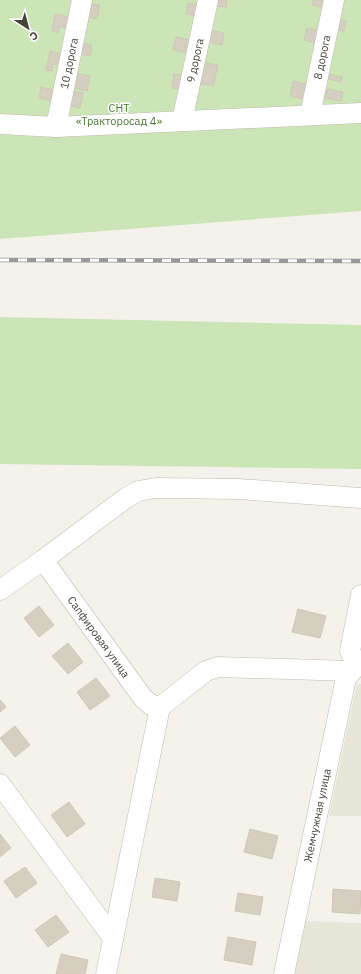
<svg xmlns="http://www.w3.org/2000/svg" width="361" height="974" viewBox="0 0 361 974" font-family="'IBM Plex Sans',sans-serif">
<rect width="100%" height="100%" fill="#f4f2eb"/>
<path fill="#e8e5d9" d="M357,684H361V816H329Z
M302,921L361,923V974H290Z"/>
<path fill="#cce5b7" d="M0,0H361V211L0,239Z
M0,317L361,325V469L0,464Z"/>
<path fill="#d5cfc1" stroke="#d0c7b4" d="M212,0H227L226,7L211,5Z
M313,0H324L323,7L312,5Z
M87,3L100,5L97,19L85,16Z
M188,3L199,5L197,16L186,14Z
M55,14L74,18L71,29L59,27L58,33L52,31Z
M333,18L346,21L344,31L331,29Z
M307,28L318,30L316,43L304,40Z
M206,29L224,33L222,45L203,41Z
M176,37L190,40L188,53L173,50Z
M78,42L92,45L90,56L76,53Z
M50,51L66,55L64,66L53,64L52,71L46,70Z
M201,62L218,65L213,86L196,83Z
M73,73L90,76L87,91L70,87Z
M174,74L184,76L181,89L172,88Z
M328,74L342,77L341,82L328,79Z
M293,81L310,85L307,100L290,96Z
M41,87L59,91L57,101L39,98Z
M327,89L343,92L341,101L325,98Z
M70,91L83,93L80,108L68,105Z
M39,606L54,625L39,637L24,618Z
M298,609L326,616L320,638L292,632Z
M68,643L83,662L68,674L52,656Z
M96,678L110,696L90,710L77,692Z
M0,700L6,707L0,712Z
M15,726L30,745L15,757L0,738Z
M69,802L85,824L67,837L51,815Z
M250,829L278,836L272,859L244,852Z
M0,834L11,848L0,857Z
M25,867L37,883L16,898L4,881Z
M155,878L180,882L177,901L152,897Z
M333,889L361,891L360,914L332,912Z
M238,893L263,897L260,915L235,911Z
M56,915L69,932L48,947L35,930Z
M228,937L256,942L252,965L224,960Z
M61,954L88,960L85,974H56Z"/>
<g fill="none" stroke-linecap="round" stroke-linejoin="round">
<defs>
<g id="minor">
<path id="s1" d="M310,115L334,0"/>
<path id="s2" d="M182,121L208,0"/>
<path d="M0,124L56,127L361,113"/>
<path id="s3" d="M56,127L82,0"/>
<path id="s4" d="M43,560L143,698L151,705L160,707"/>
<path d="M0,590L43,560L126,498L138,491L156,488L239,489L361,498"/>
<path d="M357,665L350,651L361,595"/>
<path d="M0,784L113,938"/>
<path d="M106,974L160,707L206,671L218,667L352,671"/>
<path id="s5" d="M284,974L346,678L357,665H361"/>
</g>
</defs>
<use href="#minor" stroke="#bfbbae" stroke-width="21"/>
<use href="#minor" stroke="#fff" stroke-width="20"/>
<defs>
<path id="rail" d="M0,260L361,261"/>
</defs>
<use href="#rail" stroke="#989898" stroke-width="4.5"/>
<use href="#rail" stroke="#fff" stroke-width="3" stroke-dasharray="9" stroke-linecap="butt"/>
</g>
<g text-anchor="middle" stroke-width="3" stroke-linejoin="round" paint-order="stroke">
<g font-size="11" fill="#484339" stroke="#fff">
<text dy="4" stroke="none"><textPath href="#s1" startOffset="59">8 дорога</textPath></text>
<text dy="4" stroke="none"><textPath href="#s2" startOffset="62">9 дорога</textPath></text>
<text dy="4" stroke="none"><textPath href="#s3" startOffset="65">10 дорога</textPath></text>
<text dy="4" stroke="none"><textPath href="#s4" startOffset="95">Сапфировая улица</textPath></text>
<text dy="4" stroke="none"><textPath href="#s5" startOffset="162">Жемчужная улица</textPath></text>
</g>
<g font-size="11" fill="#44772f" stroke="#fff">
<text x="119" y="112">СНТ<tspan x="119" dy="13">«Тракторосад 4»</tspan></text>
</g>
</g>
<g transform="translate(28 28) rotate(144)" stroke="#ffffff" stroke-width="3" paint-order="stroke">
<path d="M0-3L7 15L0 10L-7 15Z" fill="#484339"/>
<text y="-6" font-size="11" font-weight="bold" text-anchor="middle" fill="#484339">С</text>
</g>
</svg>
